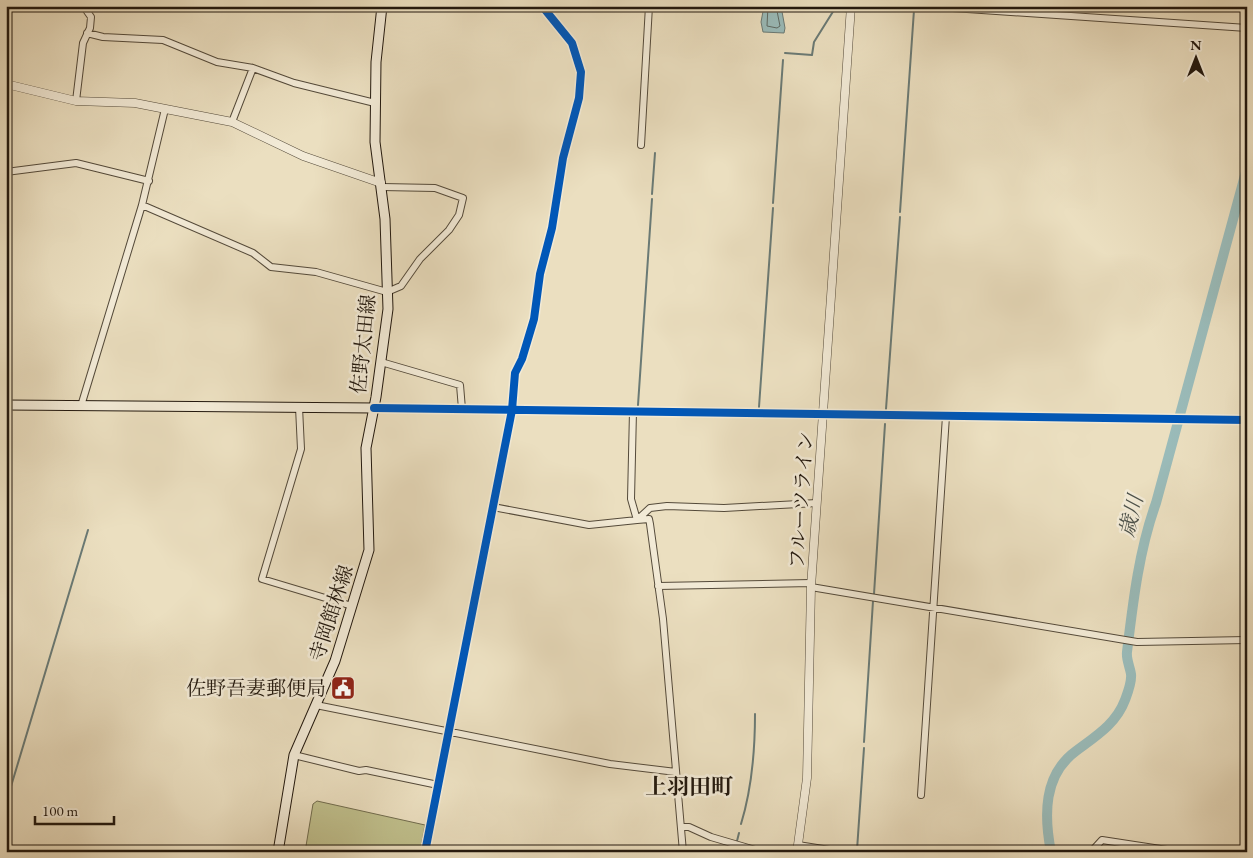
<svg xmlns="http://www.w3.org/2000/svg" width="1253" height="858" viewBox="0 0 1253 858" font-family="'EB Garamond','Noto Serif JP',serif">
<rect width="100%" height="100%" fill="#ebdfc0"/>
<filter id="stains"><feTurbulence type="fractalNoise" baseFrequency=".004" numOctaves="4"/><feColorMatrix values="0 0 0 0 .2 0 0 0 0 .09 0 0 0 0 .02 0 0 0 .5 -.17"/></filter>
<radialGradient id="worn" r=".72"><stop offset=".6" stop-color="#630" stop-opacity="0"/><stop offset="1" stop-color="#630" stop-opacity=".3"/></radialGradient>
<path fill="#c0c08d" stroke="#716c4e" d="M317,801L425,825L420,852H305L313,804Z"/>
<path fill="#9abbb9" stroke="#6a7a75" d="M764,6H781L785,28L784,33L763,32L761,22Z"/>
<g fill="none" stroke-linecap="round" stroke-linejoin="round">
<path stroke="#5e6a64" stroke-width="1" d="M768,6L767,26L777,28L780,26L776,6"/>
<path stroke="#6a7a75" stroke-width="2" d="M785,53L812,55L814,42L834,10
M652,194L655,153
M773,203L783,60
M900,212L914,10
M638,405L652,199
M759,407L773,208
M886,409L900,217
M874,594L885,424
M864,742L873,601
M864,748L857,850L866,852
M6,803L88,530
M741,824C752,788 755,752 755,714
M737,841L739,833
M734,852L735,849"/>
<path stroke="#9abbb9" stroke-width="10" d="M1051,852C1044,816 1043,775 1076,751C1096,736 1116,724 1125,700C1128,692 1132,682 1131,674C1130,667 1126,659 1127,652C1133,602 1139,550 1156,503L1247,168"/>
<defs>
<path id="minor" d="M73,6L84,7L91,17L90,28L83,43L76,101
M835,6L850,9
M923,6L1247,28
M87,33L103,37L163,40L217,62L253,68L294,83L375,103
M232,122L253,68
M641,145L649,6
M6,172L76,163L149,181
M142,205L253,253L271,267L316,272L387,292L401,286L420,259L449,230L459,215L463,198L435,188L382,187
M381,362L460,385L462,409
M81,406L142,205L165,109
M299,407L301,449L262,579L352,606
M633,411L631,499L637,520L649,519L650,524L663,619L683,852
M493,507L589,525L637,520L650,508L667,506L724,508L817,503
M658,586L811,583
M811,587L1137,642L1247,640
M316,705L610,764L676,772
M294,755L359,771L366,770L438,785
M921,795L946,416
M681,827H689L711,837L762,852
M798,845L842,852
M425,852L512,410L515,373L522,359L534,319L540,274L552,228L563,158L579,98L581,72L572,43L542,6
M1091,852L1102,840L1180,852"/>
<path id="tertiary" d="M6,84L76,101L135,103L232,122L303,156L381,183
M374,408L1247,420
M797,852L807,778L811,587L851,6"/>
<path id="secondary" d="M6,405L374,408
M278,852L294,755L335,661L369,550L366,448L376,397L388,309L385,219L375,142L376,62L382,6"/>
</defs>
<use href="#minor" stroke="#544a3a" stroke-width="8"/>
<use href="#tertiary" stroke="#544a3a" stroke-width="9"/>
<use href="#secondary" stroke="#22180e" stroke-width="11"/>
<use href="#minor" stroke="#f2ead6" stroke-width="6"/>
<use href="#tertiary" stroke="#f2ead6" stroke-width="8"/>
<use href="#secondary" stroke="#f2ead6" stroke-width="9"/>
<defs>
<path id="cycleway" d="M374,408L1247,420
M425,852L512,410L515,373L522,359L534,319L540,274L552,228L563,158L579,98L581,72L572,43L542,6"/>
</defs>
<use href="#cycleway" stroke="#f2ead6" stroke-width="11"/>
<use href="#cycleway" stroke="#0057b8" stroke-width="8"/>
</g>
<defs>
<symbol id="civic-square" viewBox="-11 -11 22 22"><rect x="-9" y="-9" width="18" height="18" rx="4" fill="#8f2418" stroke="#f2ead6"/><path d="M-.6-6.5H3V-4.5H.6V-3L4-1V1h2V6H-6V1h2V-1L-.6-3ZM-1.2 2.5V6h2.4V2.5Z" fill="#fff"/></symbol>
</defs>
<g fill-rule="evenodd">
<use href="#civic-square" x="329" y="674" width="28" height="28"/>
</g>
<g text-anchor="middle" stroke-width="5" stroke-linejoin="round" paint-order="stroke">
<g font-size="20" fill="#22180e" stroke="#f2ead6">
<text transform="translate(363 344) rotate(-84)" y="7">佐野太田線</text>
<text transform="translate(801 500) rotate(-86)" y="7">フルーツライン</text>
<text transform="translate(331 613) rotate(-72)" y="7">寺岡館林線</text>
</g>
<g font-size="20" fill="#22180e" stroke="#f2ead6" text-anchor="end">
<text x="326" y="695">佐野吾妻郵便局</text>
</g>
<g font-size="21" font-style="italic" fill="#4c514a" stroke="#f2ead6">
<text transform="translate(1131 516) rotate(-76)" y="7">歳川</text>
</g>
<g font-size="22" font-weight="bold" fill="#22180e" stroke="#f2ead6">
<text x="689" y="794">上羽田町</text>
</g>
</g>
<rect width="1253" height="858" fill="none" stroke="#ebdfc0" stroke-width="25"/>
<rect x="8" y="8" width="1238" height="843" fill="none" stroke="#22180e" stroke-width="2.5"/>
<rect x="12" y="12" width="1228" height="833" fill="none" stroke="#22180e"/>
<g transform="translate(1196 58)" stroke="#f2ead6" stroke-width="4" paint-order="stroke">
<path d="M0-4L9 19L0 12L-9 19Z" fill="#22180e"/>
<text y="-8" font-size="14" font-weight="bold" text-anchor="middle" fill="#22180e">N</text>
</g>
<path d="M35 816v8h79v-8" fill="none" stroke="#22180e" stroke-width="2.5"/>
<text x="42" y="816" font-size="15" fill="#22180e" stroke="#f2ead6" stroke-width="4" paint-order="stroke">100 m</text>
<rect width="100%" height="100%" filter="url(#stains)"/>
<rect width="100%" height="100%" fill="url(#worn)"/>
</svg>
